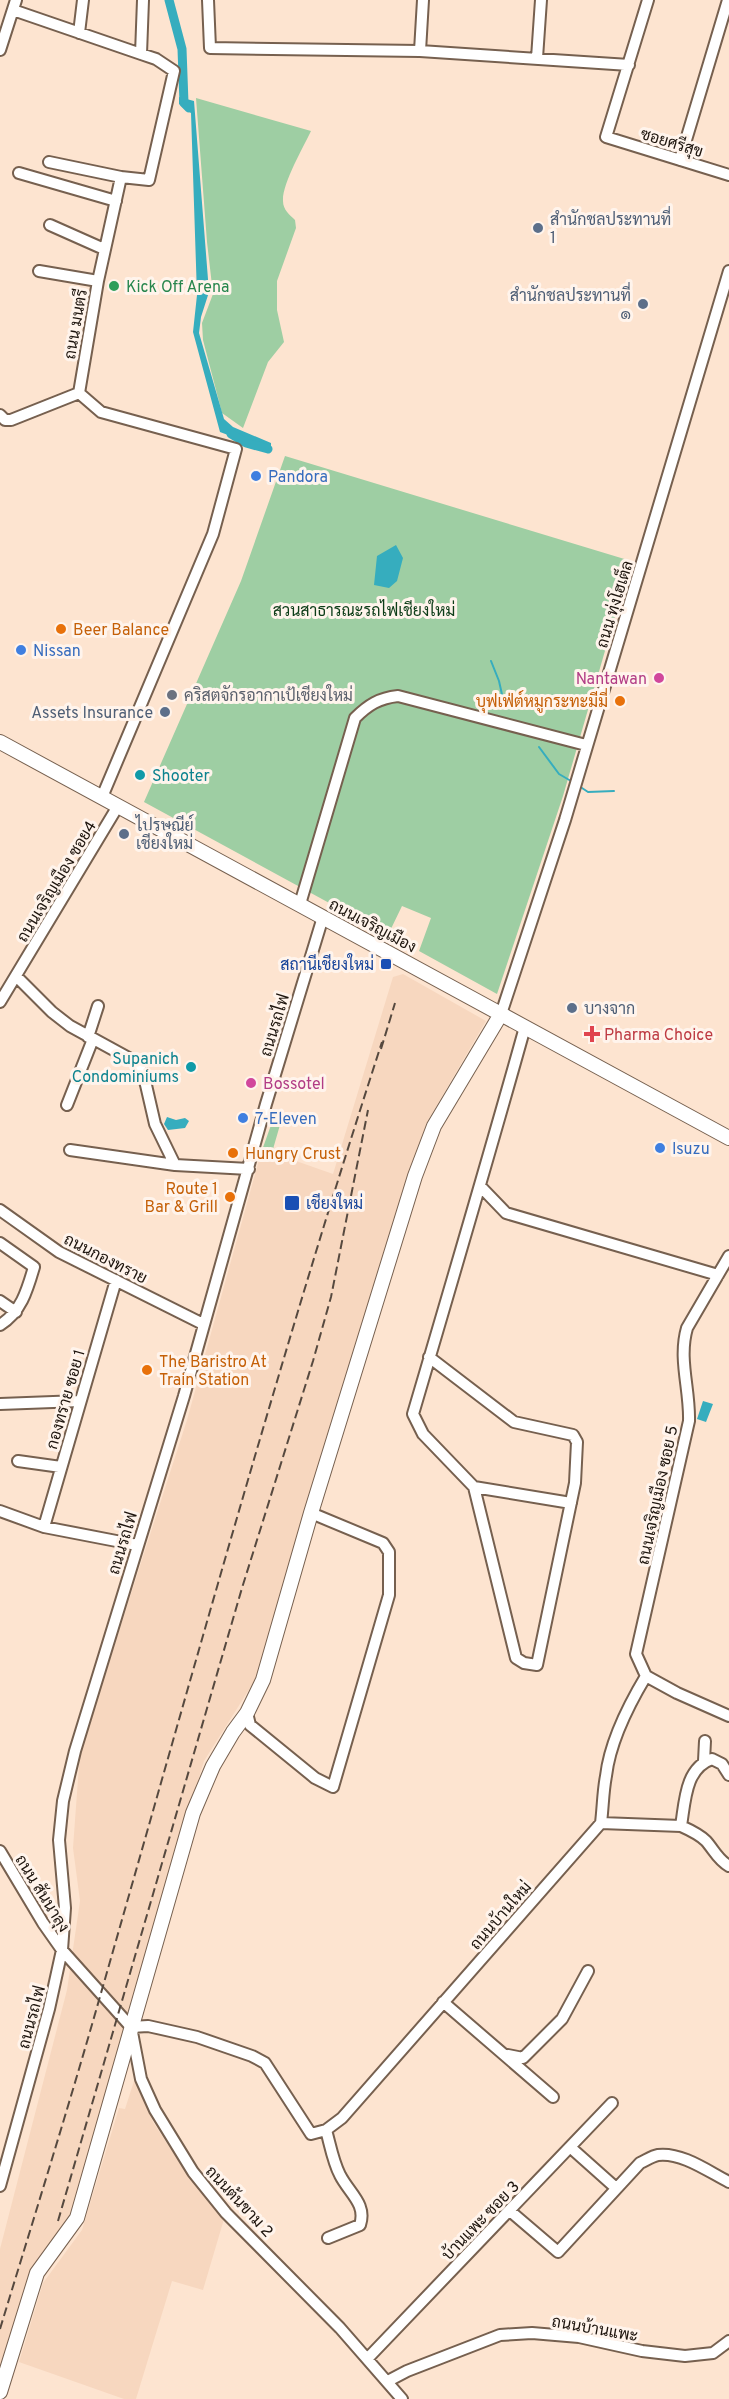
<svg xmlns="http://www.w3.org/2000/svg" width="729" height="2399" viewBox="0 0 729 2399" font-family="Overpass,Sarabun,sans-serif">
<rect width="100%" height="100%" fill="#fde4d0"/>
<path fill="#f7d7bf" d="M403,974L486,1021L427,1122L324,1445L257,1677L204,1761L141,1970L69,2222L49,2245L0,2372V2249L67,1990L80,1901L73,1848L80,1752L187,1420L262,1149L333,1174L393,977Z
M135,2078L153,2122L183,2168L224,2219L203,2290L172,2281L136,2399H124L19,2362L43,2283L82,2230L119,2108L125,2109Z"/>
<path fill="#9ecea3" d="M196,98L311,131C303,148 282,184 283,201C283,210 290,215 295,220L296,228L277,281V310L284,342L268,362L243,428L222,413L203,340L202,323L213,294L207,242Z
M285,456L631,561L563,796L497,994L419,951L431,918L402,906L388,935L144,802L241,581Z
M275,1114L282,1118L271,1156L261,1153Z"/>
<path fill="#36adbe" d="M179,97L194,101L209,292L201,317L199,333L224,419L233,427L271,443V451L220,432L193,332L197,295L191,113L179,104Z
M396,545L403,558L397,581L389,588L374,585L377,556Z
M167,1117L176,1120L185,1118L189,1121L185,1128L168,1130L164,1124Z
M703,1401L713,1404L706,1422L697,1419Z"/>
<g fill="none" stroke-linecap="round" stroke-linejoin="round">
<path stroke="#36adbe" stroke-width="2" d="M491,661L499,681L505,708
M539,747L559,774L571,781
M579,786L588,792L614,791"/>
<path stroke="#36adbe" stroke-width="9" d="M169,0L182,49L184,103L189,108
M231,434L246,443L268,449"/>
<defs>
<path id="minor" d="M208,0L210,48L420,51L629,65
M648,0L606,137L729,175
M13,10L141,54L156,59L174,71L149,180L121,177L49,162
M79,33L83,0
M0,50L16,0
M420,51L423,0
M141,54L143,0
M537,58L541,0
M680,160L728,0
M19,173L116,201
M50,225L104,249
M39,271L98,281
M79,393L101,412L236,449L213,534L102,797
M79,393L98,281L121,177
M0,415L5,420H11L79,393
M300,904L355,718C368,705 379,698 398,696L586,745
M16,976L52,1012L70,1026L134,1061L142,1071L146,1085L155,1124L175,1165
M0,1002L118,806
M501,1014L565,820L729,271
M88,1037L98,1006
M67,1105L93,1039
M70,1150L175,1165L249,1169
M481,1187L506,1213L718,1275
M0,1210L59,1252L203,1324
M0,1243L34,1267C27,1291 21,1312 0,1325
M0,1301L16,1312
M429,1357L514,1422L573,1435L577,1442L575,1483L537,1665L524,1663L516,1658L474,1487L423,1434L413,1414C451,1285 489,1156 525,1027
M0,1404L80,1401
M18,1461L61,1467
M474,1487L571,1503
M0,1511L44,1527L137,1545
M44,1527L116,1280
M646,1676L636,1654L689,1421C690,1389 678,1359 687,1328L729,1256
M646,1676L677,1693L729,1716
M247,1713L250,1725L315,1778L333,1787L389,1595V1552L383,1543L311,1513
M704,1761L705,1741
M601,1823L681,1826C685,1802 685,1768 712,1759L722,1764L729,1775
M681,1826C690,1830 699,1834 706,1841C714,1850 718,1860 729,1866
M0,1851L43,1923L62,1950L131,2027L141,2079L155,2110L193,2172L226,2213L340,2328L402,2399
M443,2002L553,2097
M131,2027L148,2026L197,2037L252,2056L265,2063L311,2134L326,2130L342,2118L601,1823C603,1807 603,1791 606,1776C610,1741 628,1706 646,1676
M508,2055L523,2058L562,2019L588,1971
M326,2130C330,2144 333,2162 340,2175C349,2193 367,2204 360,2225L328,2238
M570,2147L616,2188
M0,2186L49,2009L62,1950L65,1908L59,1840L63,1801L75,1751L184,1396L266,1104L323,917
M510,2211L558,2252L640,2163C645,2161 652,2156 658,2155C682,2152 709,2172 729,2182
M368,2358L612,2103
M388,2381L407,2371L500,2335L532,2333L579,2337L642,2351L685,2356L713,2353L729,2341"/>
<path id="major" d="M0,742L729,1138
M0,2392L37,2273L77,2218L193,1813L213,1766L233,1732L247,1713L263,1680L311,1513L415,1176L434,1126L501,1014"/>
</defs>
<use href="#minor" stroke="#76604f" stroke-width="14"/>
<use href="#major" stroke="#76604f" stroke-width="16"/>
<use href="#minor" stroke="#fff" stroke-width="10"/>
<use href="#major" stroke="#fff" stroke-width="14"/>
<path stroke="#56493f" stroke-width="2" stroke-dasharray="9 4.5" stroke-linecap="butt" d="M381,1049L395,1003
M58,2221L242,1588L313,1361L331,1297L368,1110
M0,2329C34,2217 69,2106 101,1993C192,1676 280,1356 382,1042"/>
</g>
<g fill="#5c6f8a" stroke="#fff4ec" stroke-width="2">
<circle cx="538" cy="228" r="6"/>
<circle cx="643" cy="304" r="6"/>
<circle cx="165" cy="712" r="6"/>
<circle cx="124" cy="834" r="6"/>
<circle cx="572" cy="1008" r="6"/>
</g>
<circle fill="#2e9e5b" stroke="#fff4ec" stroke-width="2" cx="114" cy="286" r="6"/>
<g fill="#3f7fe0" stroke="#fff4ec" stroke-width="2">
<circle cx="256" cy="476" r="6"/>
<circle cx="21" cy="650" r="6"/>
<circle cx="243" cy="1118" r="6"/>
<circle cx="660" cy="1148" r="6"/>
</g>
<g fill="#e8710a" stroke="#fff4ec" stroke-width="2">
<circle cx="61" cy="629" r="6"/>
<circle cx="620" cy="701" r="6"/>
<circle cx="233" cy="1153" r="6"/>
<circle cx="230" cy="1197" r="6"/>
<circle cx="147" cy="1370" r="6"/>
</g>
<g fill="#d1479c" stroke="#fff4ec" stroke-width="2">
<circle cx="659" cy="678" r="6"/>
<circle cx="251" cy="1083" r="6"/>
</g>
<circle fill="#6b7280" stroke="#fff4ec" stroke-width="2" cx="172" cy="695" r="6"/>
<g fill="#0f9aa8" stroke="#fff4ec" stroke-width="2">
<circle cx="140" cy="775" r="6"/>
<circle cx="191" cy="1067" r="6"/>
</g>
<g fill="#1a4fb4" stroke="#fff4ec" stroke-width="2">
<rect x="380" y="958" width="12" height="12" rx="3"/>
<rect x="284" y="1195" width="16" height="16" rx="3"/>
</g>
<path fill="#e0444e" stroke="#fff4ec" stroke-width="2" d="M589 1025h6v6h6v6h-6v6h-6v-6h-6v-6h6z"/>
<g text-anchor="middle" stroke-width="6" stroke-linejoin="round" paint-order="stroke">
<g font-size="16" fill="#1d140d" stroke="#fff4ec">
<text transform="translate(672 142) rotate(17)" y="6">ซอยศรีสุข</text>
<text transform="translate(75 324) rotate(-80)" y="6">ถนน มนตรี</text>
<text transform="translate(614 604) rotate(-73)" y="6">ถนน ทุ่งโฮเต็ล</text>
<text transform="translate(56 881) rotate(-59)" y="6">ถนนเจริญเมือง ซอย4</text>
<text transform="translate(373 925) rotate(28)" y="6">ถนนเจริญเมือง</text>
<text transform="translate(274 1025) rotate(-73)" y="6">ถนนรถไฟ</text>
<text transform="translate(106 1258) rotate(27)" y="6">ถนนกองทราย</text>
<text transform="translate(65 1399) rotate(-74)" y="6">กองทราย ซอย 1</text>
<text transform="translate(657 1495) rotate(-78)" y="6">ถนนเจริญเมือง ซอย 5</text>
<text transform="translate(122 1543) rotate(-73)" y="6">ถนนรถไฟ</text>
<text transform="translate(43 1893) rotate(58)" y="6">ถนน สันนาลุง</text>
<text transform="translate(500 1915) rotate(-49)" y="6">ถนนบ้านใหม่</text>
<text transform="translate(31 2017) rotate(-75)" y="6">ถนนรถไฟ</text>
<text transform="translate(240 2201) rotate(47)" y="6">ถนนต้นขาม 2</text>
<text transform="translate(480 2220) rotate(-46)" y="6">บ้านแพะ ซอย 3</text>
<text transform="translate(595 2328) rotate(10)" y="6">ถนนบ้านแพะ</text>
</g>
<g font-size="16" fill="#4e5e75" stroke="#fff4ec" text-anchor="start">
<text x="550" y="225">สำนักชลประทานที่<tspan x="550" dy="18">1</tspan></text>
<text x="631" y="301" text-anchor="end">สำนักชลประทานที่<tspan x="631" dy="18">๑</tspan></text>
<text x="153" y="718" text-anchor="end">Assets Insurance</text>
<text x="136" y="831">ไปรษณีย์<tspan x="136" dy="18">เชียงใหม่</tspan></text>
<text x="584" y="1014">บางจาก</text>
</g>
<g font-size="16" fill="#27864d" stroke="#fff4ec" text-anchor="start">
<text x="126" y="292">Kick Off Arena</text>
</g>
<g font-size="16" fill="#366cbe" stroke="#fff4ec" text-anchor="start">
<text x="268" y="482">Pandora</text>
<text x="33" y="656">Nissan</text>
<text x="255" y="1124">7-Eleven</text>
<text x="672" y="1154">Isuzu</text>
</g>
<g font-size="16" fill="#0d3d18" stroke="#fff4ec">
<text x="364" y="616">สวนสาธารณะรถไฟเชียงใหม่</text>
</g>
<g font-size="16" fill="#c56008" stroke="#fff4ec" text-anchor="start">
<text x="73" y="635">Beer Balance</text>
<text x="608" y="707" text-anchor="end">บุฟเฟ่ต์หมูกระทะมีมี่</text>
<text x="245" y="1159">Hungry Crust</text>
<text x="218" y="1194" text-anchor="end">Route 1<tspan x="218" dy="18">Bar &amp; Grill</tspan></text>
<text x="159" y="1367">The Baristro At<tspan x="159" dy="18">Train Station</tspan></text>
</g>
<g font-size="16" fill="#b23c85" stroke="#fff4ec" text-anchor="end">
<text x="647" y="684">Nantawan</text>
<text x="263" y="1089" text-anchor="start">Bossotel</text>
</g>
<g font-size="16" fill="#5b616d" stroke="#fff4ec" text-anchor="start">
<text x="184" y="701">คริสตจักรอากาเป้เชียงใหม่</text>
</g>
<g font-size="16" fill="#0d838f" stroke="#fff4ec" text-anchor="start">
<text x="152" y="781">Shooter</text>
<text x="179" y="1064" text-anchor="end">Supanich<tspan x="179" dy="18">Condominiums</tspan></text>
</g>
<g font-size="16" fill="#164399" stroke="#fff4ec" text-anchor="end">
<text x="374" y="970">สถานีเชียงใหม่</text>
<text x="306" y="1209" text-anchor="start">เชียงใหม่</text>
</g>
<g font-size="16" fill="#be3a42" stroke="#fff4ec" text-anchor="start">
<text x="604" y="1040">Pharma Choice</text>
</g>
</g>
</svg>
